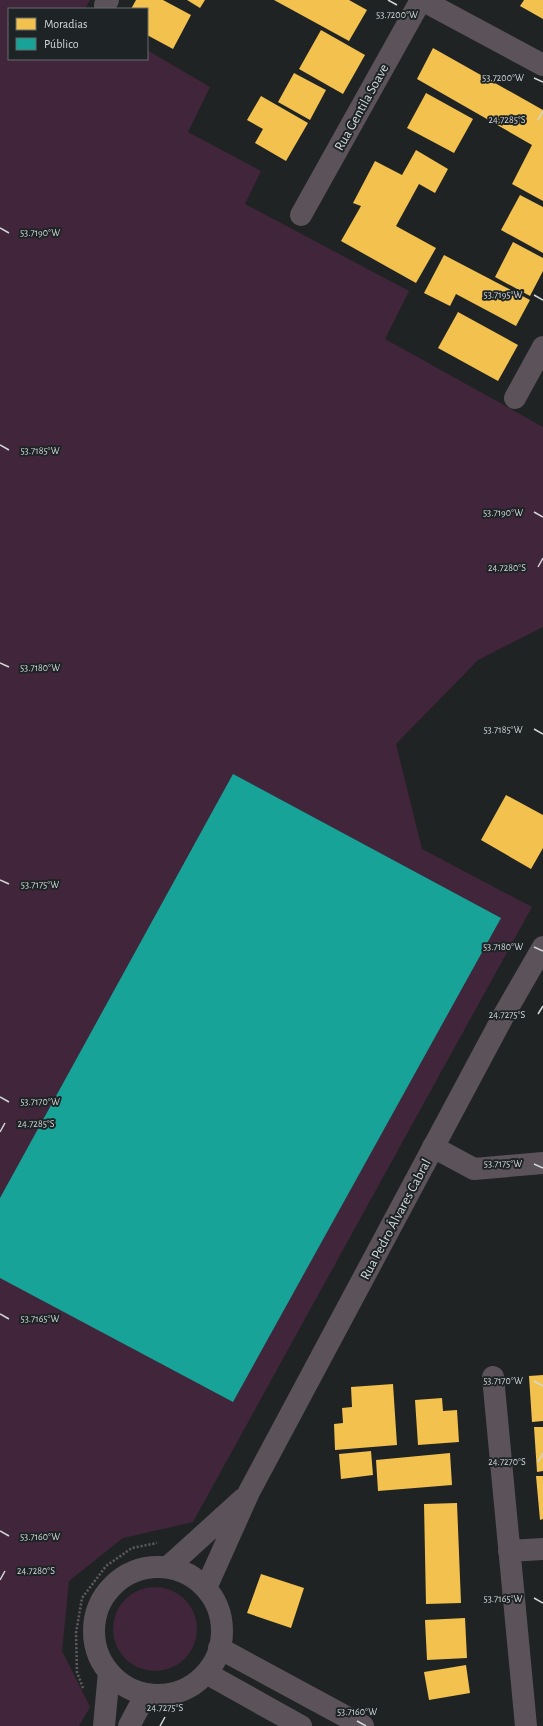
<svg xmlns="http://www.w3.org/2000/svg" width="543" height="1726" viewBox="0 0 543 1726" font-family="'Alegreya Sans',sans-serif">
<rect width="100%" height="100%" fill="#202324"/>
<path fill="#41253b" d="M0,0H90L85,9H9V59H147V50L210,87L188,132L261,171L245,204L409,291L385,339L543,427V627L478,660L396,744L422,849L532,907L193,1522L123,1538L69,1581L62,1651L90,1707L79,1726H0Z
M113 1629a42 42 0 1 1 84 0a42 42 0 1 1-84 0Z"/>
<path fill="#f2c14e" d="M136,0H163L191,15L173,49L147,35V9H131Z
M187,0H205L200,8Z
M274,0H349L367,10L349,41Z
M524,0H543V19L520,6Z
M321,30L365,55L343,94L299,69Z
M433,48L543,110V201L512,184L532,145L417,79Z
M294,73L326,90L310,120L278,102Z
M426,93L473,119L454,153L407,128Z
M261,96L308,123L286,161L255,143L263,129L247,120Z
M416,150L448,169L435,193L419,184L396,226L436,248L416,283L341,241L361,206L353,203L375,161L402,175Z
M520,195L543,207V253L501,230Z
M513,242L543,258V271L530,296L495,277Z
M444,255L530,300L516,326L456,294L450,306L424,293Z
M458,312L518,345L498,381L438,348Z
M506,795L543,815V848L531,869L481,840Z
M543,1375V1421L532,1422L529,1376Z
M393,1384L397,1445L335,1450L334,1424L343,1423L342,1408L352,1407L351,1387Z
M442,1398L443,1411L457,1410L459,1442L418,1445L415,1400Z
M534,1427H543V1471L537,1472Z
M371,1451L373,1475L341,1479L339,1454Z
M450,1453L452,1485L378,1491L376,1460Z
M536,1476H543V1519L540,1520Z
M457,1503L461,1603L426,1604L424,1504Z
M261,1574L304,1588L291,1628L247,1613Z
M465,1618L467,1658L427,1660L425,1620Z
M466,1665L470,1693L429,1700L424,1672Z"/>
<path fill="#17a398" d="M233,774L501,918L233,1402L0,1278V1198Z"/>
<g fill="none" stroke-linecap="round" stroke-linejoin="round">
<path stroke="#615c60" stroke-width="2.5" stroke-dasharray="2 2" stroke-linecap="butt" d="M83,1688L77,1672L76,1633L82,1598L106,1566L132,1548L157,1543"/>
<path stroke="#5c535a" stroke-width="22" d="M105,5L108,0
M301,215L421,0
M515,398L543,347
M433,1147L474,1169L543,1163
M493,1377L526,1726
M509,1551L543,1549"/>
<path stroke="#5c535a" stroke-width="22" d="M422,0L543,65
M168,1567L243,1499
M94 1631a64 64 0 1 1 128 0a64 64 0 1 1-128 0Z
M206,1588L249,1492L505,1013L543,947
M219,1648L363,1726
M206,1673L301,1726
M104,1726L109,1672
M129,1726L146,1694"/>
</g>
<path fill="none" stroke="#d2d7d8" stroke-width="1.5" d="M388,0L397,5M534,78L543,82M538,120L543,111M0,228L9,233M534,295L543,300M0,445L9,450M534,512L543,517M538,567L543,558M0,663L9,667M534,729L543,734M0,880L9,884M534,947L543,951M538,1014L543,1006M0,1097L9,1102M0,1132L5,1123M534,1164L543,1168M0,1314L9,1319M534,1381L543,1386M538,1462L543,1453M0,1531L9,1536M0,1580L5,1571M534,1598L543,1603M357,1721L366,1726M160,1726L165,1717"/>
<g text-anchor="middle" stroke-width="4" stroke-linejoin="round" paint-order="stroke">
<g font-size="14" fill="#d2d7d8" stroke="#1e2426">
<text transform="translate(361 107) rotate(-61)" y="5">Rua Gentila Soave</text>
<text transform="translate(395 1219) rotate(-62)" y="5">Rua Pedro Álvares Cabral</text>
</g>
</g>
<g font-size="10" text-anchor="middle" fill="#d2d7d8" stroke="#1e2426" stroke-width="4" stroke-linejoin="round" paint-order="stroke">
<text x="397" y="18">53.7200°W</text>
<text x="503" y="81">53.7200°W</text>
<text x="507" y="123">24.7285°S</text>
<text x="40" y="236">53.7190°W</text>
<text x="503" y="298">53.7195°W</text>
<text x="40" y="454">53.7185°W</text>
<text x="503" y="516">53.7190°W</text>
<text x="507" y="571">24.7280°S</text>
<text x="40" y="671">53.7180°W</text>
<text x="503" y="733">53.7185°W</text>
<text x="40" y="888">53.7175°W</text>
<text x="503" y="950">53.7180°W</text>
<text x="507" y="1018">24.7275°S</text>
<text x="40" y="1105">53.7170°W</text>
<text x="36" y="1127">24.7285°S</text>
<text x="503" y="1167">53.7175°W</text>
<text x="40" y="1322">53.7165°W</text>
<text x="503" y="1384">53.7170°W</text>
<text x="507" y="1465">24.7270°S</text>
<text x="40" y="1540">53.7160°W</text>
<text x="36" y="1574">24.7280°S</text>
<text x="503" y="1602">53.7165°W</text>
<text x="165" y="1711">24.7275°S</text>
<text x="357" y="1715">53.7160°W</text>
</g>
<rect x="8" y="8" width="140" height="52" fill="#1e2426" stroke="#666c6d"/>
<rect x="16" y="18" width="20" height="12" fill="#f2c14e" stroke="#666c6d"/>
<text x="44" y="28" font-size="12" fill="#d2d7d8">Moradias</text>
<rect x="16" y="38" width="20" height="12" fill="#17a398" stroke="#666c6d"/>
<text x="44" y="48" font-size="12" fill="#d2d7d8">Público</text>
</svg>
